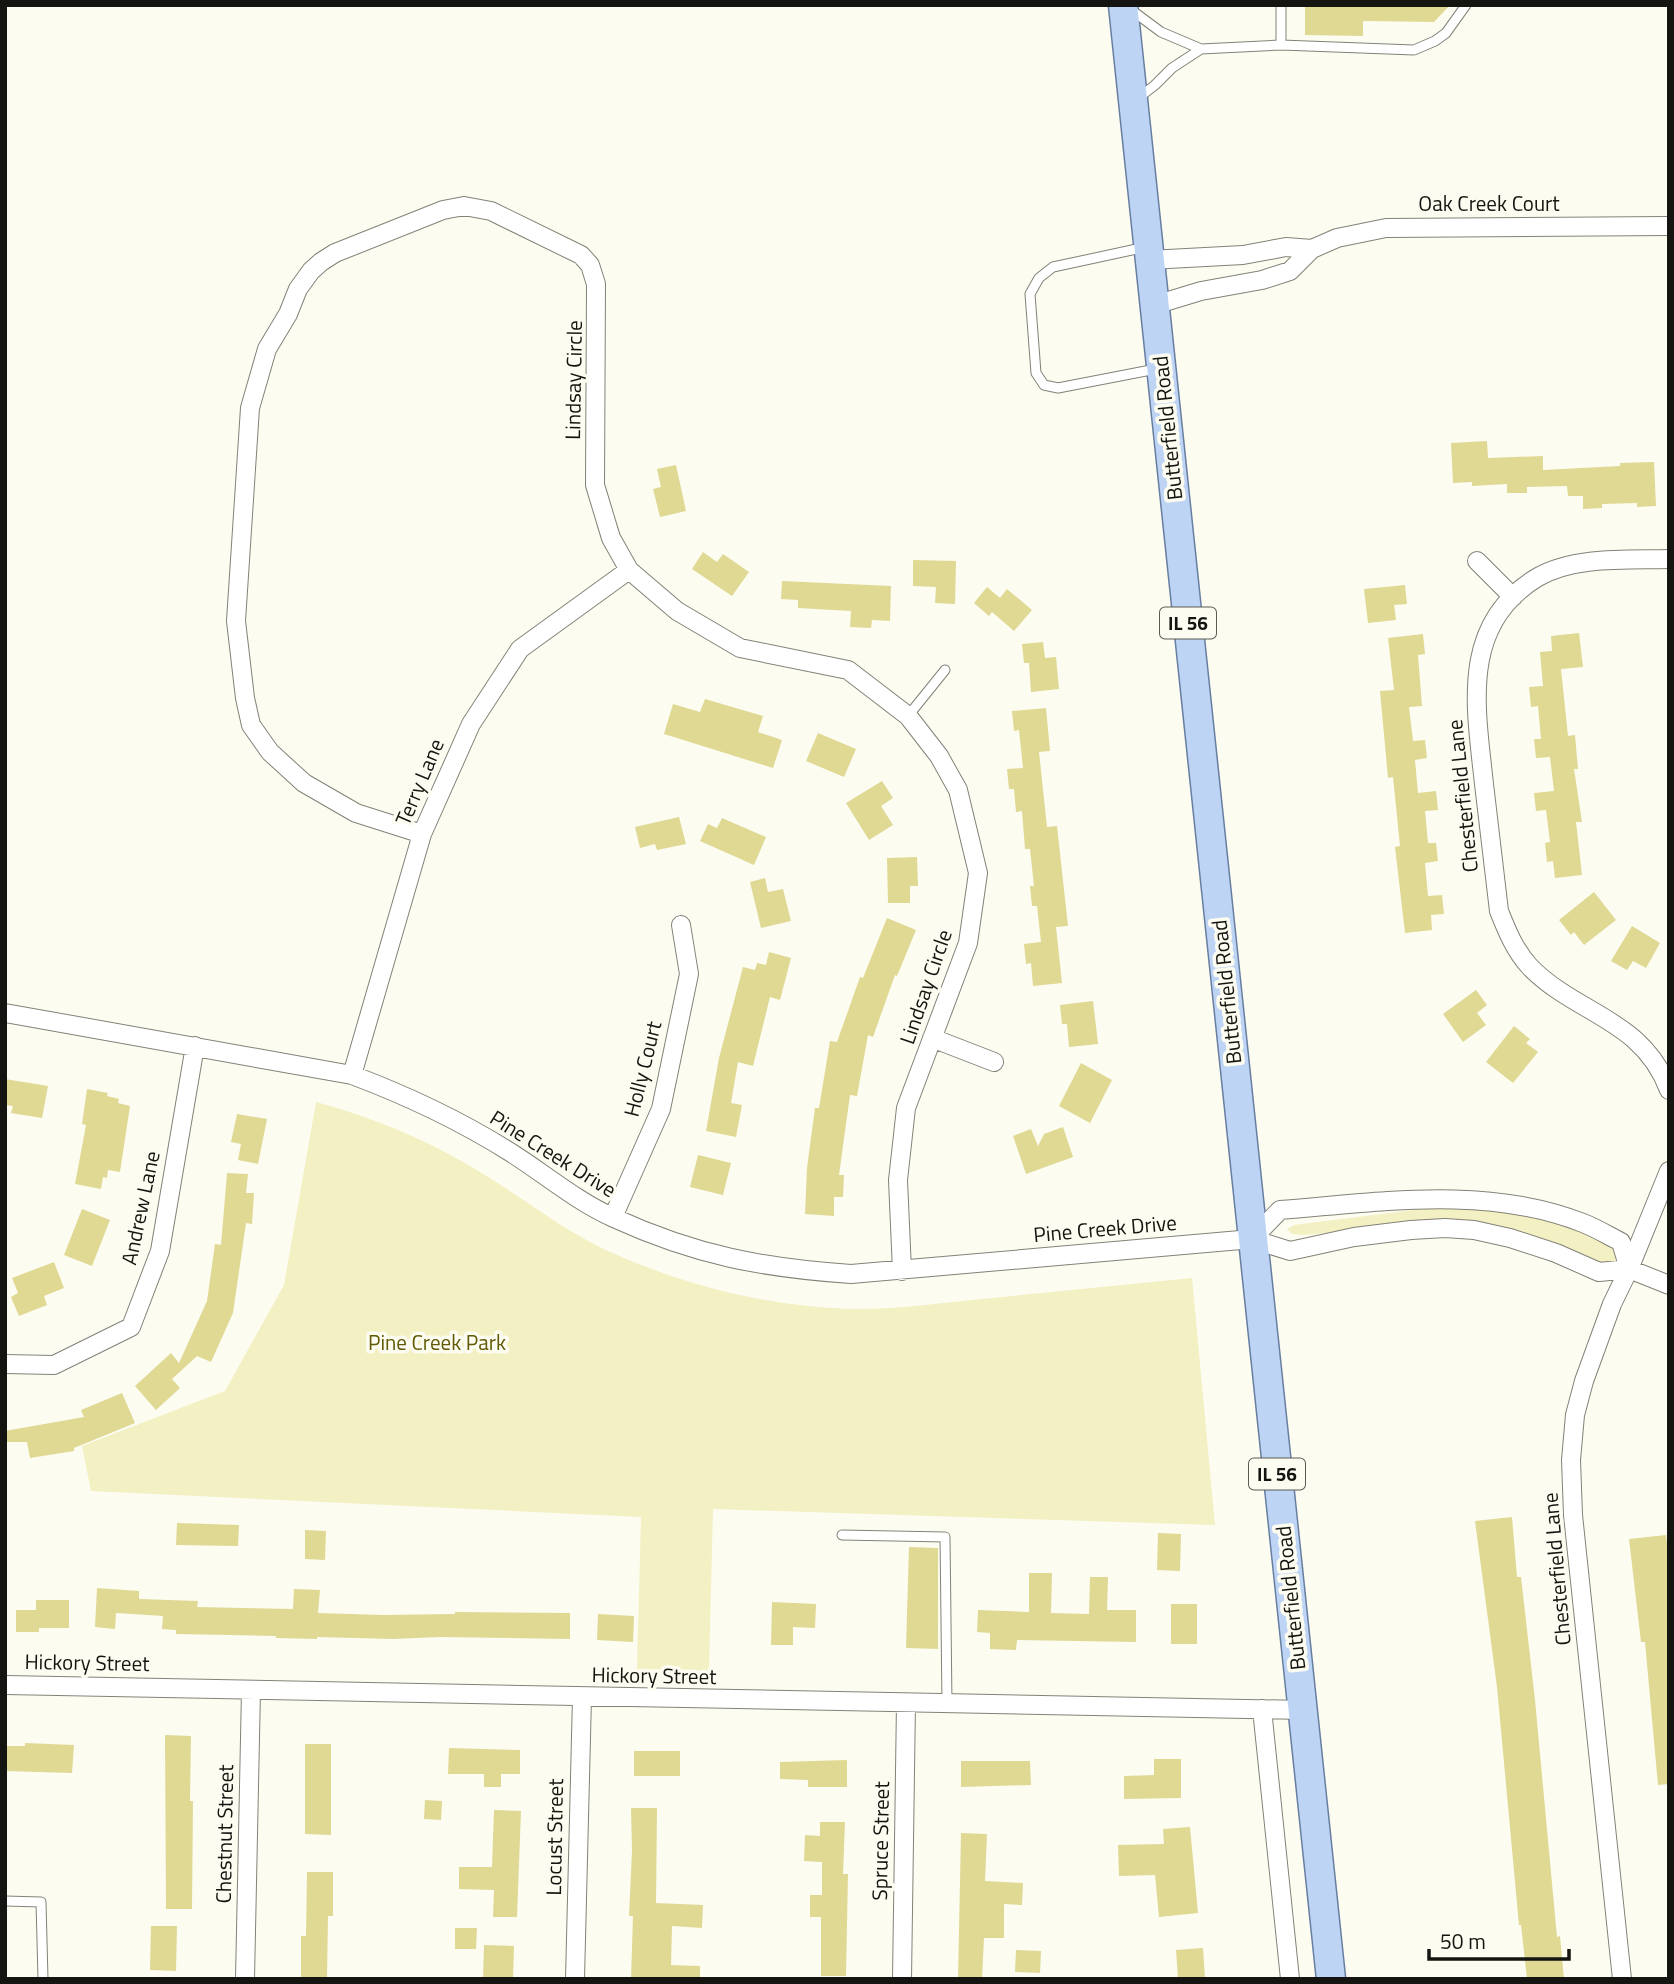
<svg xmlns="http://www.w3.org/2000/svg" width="1674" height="1984" viewBox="0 0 1674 1984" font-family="'Titillium Web',sans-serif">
<rect width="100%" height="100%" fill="#fdfcf1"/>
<path fill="#f3f0c3" d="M316,1102C375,1118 428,1140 480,1172C525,1199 562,1230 610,1252C686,1286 767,1306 850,1309C894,1310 939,1303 982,1299C1052,1292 1122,1285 1192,1278L1215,1525L713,1509L709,1671L637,1669L641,1517L91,1491L82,1446L225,1391L284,1285Z
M1437,1207C1499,1205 1559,1219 1614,1247C1617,1254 1619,1258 1614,1264L1604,1265C1531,1232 1481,1217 1400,1223C1368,1226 1336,1233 1303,1235L1292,1234L1287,1229L1294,1225Z"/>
<path fill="#dfd994" d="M1305,5H1450L1434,22L1363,21V36L1305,35Z
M1487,441L1488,458L1543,456V470L1620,466V463L1654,462L1656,506L1637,507V503L1602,504V508L1583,509V496H1568L1567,486L1527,487V493H1507V484L1472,486V482L1453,483L1451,443Z
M676,465L686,511L660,517L653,489L661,487L657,469Z
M703,552L717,562L723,554L749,572L732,596L692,569Z
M913,560L956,561L955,604L935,603L936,587L913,586Z
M782,581L891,586L890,621L872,620L871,628L850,627L851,611L798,608V600L781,599Z
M1405,585L1407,604L1394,605L1396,620L1368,623L1364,589Z
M987,587L1000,598L1007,589L1032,610L1014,631L992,612L989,616L974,603Z
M1579,633L1583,667L1561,669L1568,736L1575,735L1578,769H1574L1582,822H1576L1582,875L1555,878L1553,861L1547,862L1545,843L1550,842L1546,810L1536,811L1534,793L1554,791L1550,757L1536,758L1534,739H1541L1538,706L1531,707L1529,687L1543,686L1540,652L1552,651L1551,636Z
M1423,634L1425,654L1418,655L1422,706L1409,707L1413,741L1425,740L1427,758L1415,760L1418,793L1436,791L1438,810L1425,811L1428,843H1436L1438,861L1425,863L1428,896L1442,895L1444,914L1431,915L1432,930L1405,933L1395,847L1400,846L1393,777L1388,778L1380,691L1394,690L1388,638Z
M1043,642L1045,658L1056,657L1059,689L1031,692L1029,663H1024L1022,644Z
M705,699L763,716L758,732L782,740L773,768L664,734L673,704L700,712Z
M1046,708L1050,751L1039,752L1047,827L1057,826L1068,926L1056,927L1062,983L1033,986L1031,963L1026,964L1024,944L1041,942L1037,906H1032L1030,886H1034L1030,849H1025L1022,811L1016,812L1014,789H1009L1007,769L1023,768L1019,730L1014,731L1012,711Z
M818,733L856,749L844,777L806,761Z
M882,781L893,798L881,806L893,825L869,840L846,803Z
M679,817L686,844L657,850L655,844L640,848L635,827Z
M722,818L766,837L754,865L700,841L708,824L717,828Z
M917,857L918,886H910V903H888L887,858Z
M765,878L768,892L783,889L791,921L761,928L750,882Z
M1594,892L1616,920L1584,945L1574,932L1571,935L1559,920Z
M887,918L916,930L897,976L895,975L873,1037L868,1035L857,1096L850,1095L839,1175H844L843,1197H834V1216L805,1214L807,1168L815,1108H819L830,1041L837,1042L860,977L863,978Z
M1632,926L1660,943L1646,968L1633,961L1627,970L1611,961Z
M769,952L791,958L780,1000L770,997L753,1066L738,1062L731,1103L742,1105L736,1137L706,1131L719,1058L743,967L755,970L757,963L766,965Z
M1476,990L1487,1005L1477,1013L1486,1025L1463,1042L1443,1014Z
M1093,1001L1098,1044L1069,1047L1067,1024H1062L1060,1005Z
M1514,1026L1530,1039L1526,1043L1538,1052L1513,1083L1486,1062Z
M1081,1063L1112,1080L1090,1123L1059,1106Z
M5,1079L48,1086L42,1118L11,1113L13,1106L5,1105Z
M87,1089L108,1093L107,1096L119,1099L118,1103L130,1106L120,1172L108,1170L107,1178L103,1177L101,1189L75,1184L86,1125L82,1124Z
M237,1114L267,1119L258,1164L238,1160L241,1144L231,1142Z
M1063,1127L1073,1157L1026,1174L1013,1136L1031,1129L1038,1146L1044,1134Z
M698,1155L731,1163L723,1195L690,1187Z
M227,1173L248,1174L246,1193H254L252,1224L246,1223L233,1313L211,1362L197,1356L172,1379L180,1388L156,1410L135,1386L171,1353L179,1363L207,1301L215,1244L221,1245Z
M82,1209L110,1220L92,1266L64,1255Z
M54,1262L64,1288L44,1296L47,1305L19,1316L11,1297L18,1293L12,1278Z
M122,1393L135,1423L74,1448V1451L30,1458L27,1442H5V1431L84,1417L81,1410Z
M1512,1517L1517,1577H1521L1535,1700L1557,1937L1560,1936L1564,1979H1527L1521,1925H1519L1497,1687L1475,1521Z
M177,1523L239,1525L238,1546L176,1545Z
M305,1530L326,1531L325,1560L305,1559Z
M1158,1533L1181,1534L1180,1571L1157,1570Z
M1666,1535L1669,1560V1784L1658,1785L1645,1642H1641L1629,1539Z
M909,1547L938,1548V1649L906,1648Z
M1029,1573H1052L1051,1613L1089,1614L1090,1577H1108L1107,1610H1136V1642L1017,1640L1016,1650L990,1649V1633L977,1632L978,1610L1029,1612Z
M97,1588L139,1591V1599L198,1601L197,1607L293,1609L294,1589L320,1590L318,1613L383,1615L455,1614V1612L570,1613V1639L440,1637L393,1639L317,1637V1639L276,1638V1636L176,1634V1630L162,1629L163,1616L116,1613L115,1629L95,1627Z
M36,1600H69V1628H39V1632H16V1610H36Z
M772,1602L816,1604L815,1628L793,1627V1645H771Z
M1171,1604H1197V1644H1171Z
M598,1614L634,1616L633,1642L597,1640Z
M165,1735L191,1736L190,1801H193L192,1909H166Z
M25,1743L74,1745L72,1773L5,1771V1746H25Z
M305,1744H331V1835L305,1834Z
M449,1748L520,1750V1774H501V1787H484V1774H448Z
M634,1751H680V1776H634Z
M1154,1759H1181V1798L1124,1799V1776L1154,1775Z
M847,1760V1787H808V1780L780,1779V1762Z
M961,1761H1030L1031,1785L961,1787Z
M425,1800L442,1801L441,1820L424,1819Z
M631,1808H657L656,1903L703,1905L702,1928L672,1926L671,1965L700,1966V1979H631L633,1916H629L632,1851Z
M494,1810L521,1811L517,1917H493L494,1890L459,1889V1867H492Z
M820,1822H845L843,1874H848L846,1976H821V1917H810V1895H822V1862L804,1861L805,1835L820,1836Z
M1190,1827L1198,1913L1159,1917L1155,1875L1119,1876L1118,1845L1164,1844L1163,1829Z
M961,1833L987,1834L985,1881L1023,1883L1022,1905L1004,1904V1938H984L982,1979H958Z
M307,1872H333V1916H328L327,1979H301V1936H306Z
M151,1926H177L176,1971L150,1970Z
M455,1928H477L476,1949H455Z
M484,1945L514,1946L513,1979H483Z
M1203,1948L1205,1979H1178L1176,1950Z
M1016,1950L1041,1951L1040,1973L1015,1972Z"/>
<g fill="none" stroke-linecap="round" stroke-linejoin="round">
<defs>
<path id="service" d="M1130,9L1161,32L1201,49
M1281,45V5
M1137,99L1155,85L1172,68L1201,49L1281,45L1414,50L1435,41L1446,33L1466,5
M1146,247L1053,267L1039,278L1030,294L1036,373L1044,385L1058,388L1156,369
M908,716L945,670
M842,1535L945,1537L947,1704
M5,1901L41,1902L43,1979"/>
<path id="minor" d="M1149,260L1243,255L1286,247L1312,249
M1155,305L1201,291L1262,280L1290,271L1312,249L1337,238L1386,228L1669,226
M1669,559C1627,560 1575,556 1538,577C1459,624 1476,708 1484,784C1489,826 1494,868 1499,911C1507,931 1515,951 1530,967C1577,1015 1643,1019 1669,1090
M1477,561L1513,597
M422,834L356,813L304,783L270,752L251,725L245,698L236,621L250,408L267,349L288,314L298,289L311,271L321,262L335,253L443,210L464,206L491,211L581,255L590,265L596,284L595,485L611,538L629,570L677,611L740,648L848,670L908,716L939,756L958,790L978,873L968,943L906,1108L898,1180L902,1271
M5,1013L352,1075C408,1096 459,1120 510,1152C545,1174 576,1201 614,1218C695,1255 762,1268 851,1274L1252,1239L1290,1251L1354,1237L1411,1230L1445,1228L1474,1230L1510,1238L1556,1253L1599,1272L1629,1269L1669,1285
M932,1038L994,1062
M352,1075L422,834L471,724L520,649L629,570
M613,1217L661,1109L689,974L681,925
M1252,1239L1280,1210C1381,1202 1486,1185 1583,1223C1596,1228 1609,1236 1621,1242L1629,1269
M5,1364L54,1365L131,1327L160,1251L195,1046
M5,1685L1303,1710
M1262,1709L1290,1979
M245,1979L251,1690
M575,1979L582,1697
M902,1979L906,1703
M1622,1979L1573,1515L1571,1460L1575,1415L1584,1381L1612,1304L1629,1269L1669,1171"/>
<path id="primary" d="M1123,5L1331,1979"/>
</defs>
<use href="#service" stroke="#838278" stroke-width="11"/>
<use href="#minor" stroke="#838278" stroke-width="20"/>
<use href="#primary" stroke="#677ea0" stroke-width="31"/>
<use href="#service" stroke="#fff" stroke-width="9"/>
<use href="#minor" stroke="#fff" stroke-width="18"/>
<use href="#primary" stroke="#bed4f5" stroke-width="28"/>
</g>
<g text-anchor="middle" stroke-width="7" stroke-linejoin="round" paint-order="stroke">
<g fill="#fdfcf1" stroke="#5a5a54" stroke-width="2">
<rect x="1160" y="607.5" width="56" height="31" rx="5"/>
<rect x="1249" y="1458.5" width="56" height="31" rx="5"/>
</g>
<g font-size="19" font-weight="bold" fill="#141410">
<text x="1188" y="630">IL 56</text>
<text x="1277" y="1481">IL 56</text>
</g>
<g font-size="21" fill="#141410" stroke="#fdfcf1">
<text x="1489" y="211">Oak Creek Court</text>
<text transform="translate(574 380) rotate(-89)" y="7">Lindsay Circle</text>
<text transform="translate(1168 428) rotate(-96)" y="7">Butterfield Road</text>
<text transform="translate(420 782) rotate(-67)" y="7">Terry Lane</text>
<text transform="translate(1463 796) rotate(-96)" y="7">Chesterfield Lane</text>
<text transform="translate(926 987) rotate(-71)" y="7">Lindsay Circle</text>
<text transform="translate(1227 992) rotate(-96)" y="7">Butterfield Road</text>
<text transform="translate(643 1069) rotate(-76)" y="7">Holly Court</text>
<text transform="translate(553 1154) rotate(32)" y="7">Pine Creek Drive</text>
<text transform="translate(141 1208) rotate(-78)" y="7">Andrew Lane</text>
<text transform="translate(1105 1229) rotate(-5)" y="7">Pine Creek Drive</text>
<text transform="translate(1557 1569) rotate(-95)" y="7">Chesterfield Lane</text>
<text transform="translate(1291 1598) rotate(-96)" y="7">Butterfield Road</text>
<text transform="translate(87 1663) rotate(1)" y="7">Hickory Street</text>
<text transform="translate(654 1676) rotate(1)" y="7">Hickory Street</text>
<text transform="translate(225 1834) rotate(-89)" y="7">Chestnut Street</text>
<text transform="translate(555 1837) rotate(-89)" y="7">Locust Street</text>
<text transform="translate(881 1841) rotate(-89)" y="7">Spruce Street</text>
</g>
<g font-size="21" fill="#615903" stroke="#fdfcf1">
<text x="437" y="1350">Pine Creek Park</text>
</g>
</g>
<rect width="1674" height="1984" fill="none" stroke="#141410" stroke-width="14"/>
<path d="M1429 1949v10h140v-10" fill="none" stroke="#141410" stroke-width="3.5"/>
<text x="1440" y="1949" font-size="21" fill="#141410" stroke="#fdfcf1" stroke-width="5" paint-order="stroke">50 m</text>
</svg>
